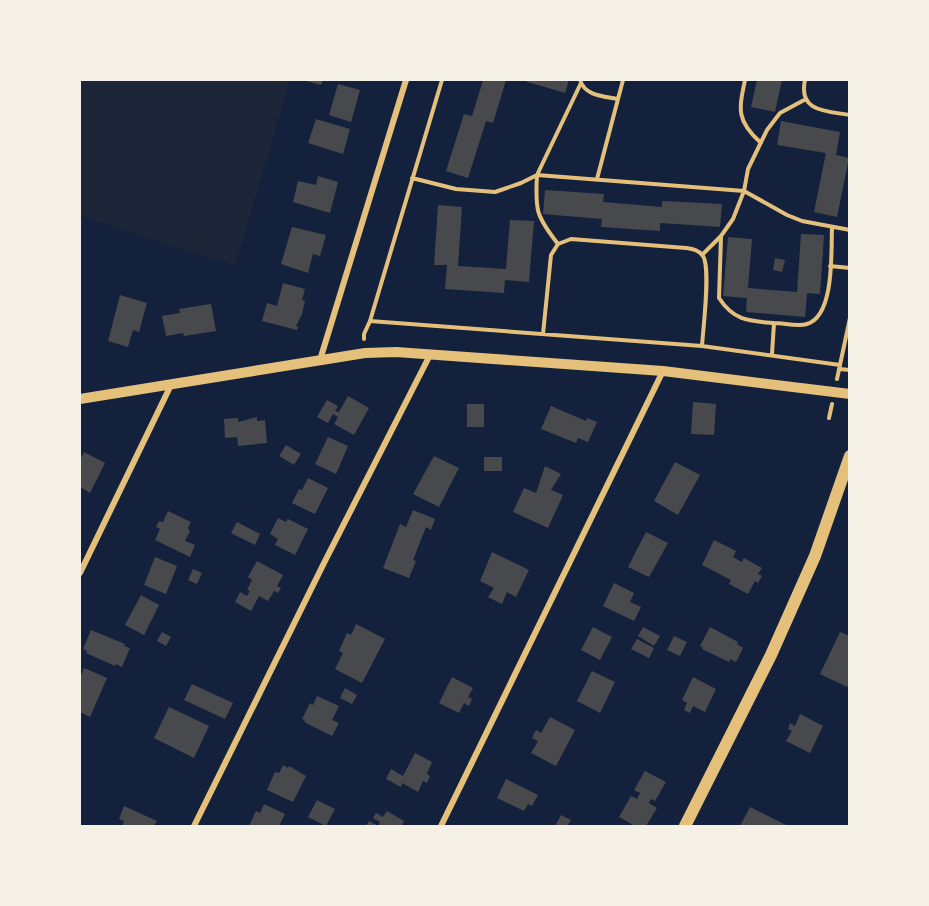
<svg xmlns="http://www.w3.org/2000/svg" width="929" height="906" viewBox="0 0 929 906" font-family="'Fira Sans',sans-serif">
<rect width="100%" height="100%" fill="#14213d"/>
<path fill="#1d2539" d="M80,80H290L235,266L80,216Z"/>
<path fill="#48494c" d="M303,80H323L321,85Z
M483,80H506L493,123L486,121L468,178L446,171L464,114L472,116Z
M521,80H569L565,93Z
M757,80H782L775,112L751,107Z
M338,84L360,90L351,122L329,115Z
M316,119L350,129L343,154L308,143Z
M781,121L840,132L836,155L849,158L837,217L814,212L826,153L777,145Z
M318,176L338,182L330,213L293,202L298,181L316,185Z
M545,190L604,194L603,202L662,207V201L722,204L720,227L660,223V231L601,227L602,219L543,214Z
M438,205L462,207L458,266L506,269L510,220L534,221L529,282L505,280L504,293L445,289L447,265H434Z
M292,227L326,235L320,256L313,254L308,273L281,264Z
M801,234L824,235L820,294L807,293L805,317L746,312L747,298L723,296L728,237L752,239L748,288L797,292Z
M775,258L785,260L782,272L773,270Z
M283,283L305,289L302,300L305,301L302,314L296,326L298,327L297,330L262,321L267,303L277,306Z
M120,295L147,303L139,332L133,330L128,347L108,341Z
M211,304L216,331L184,336L183,333L166,336L162,316L180,313L179,309Z
M348,396L369,408L354,435L334,424L338,417L333,414L328,423L317,417L327,400L338,406L335,411L339,412Z
M693,402L716,404L714,435L691,434Z
M467,404H484V427H467Z
M551,406L586,421L587,418L597,422L588,442L578,438L576,443L541,429Z
M257,417V421L265,420L267,443L238,446L237,437L225,438L224,419L238,418V422Z
M328,437L348,446L336,474L315,464Z
M286,445L301,454L294,465L279,456Z
M84,452L105,463L90,493L80,487V460Z
M434,456L459,468L439,507L413,494Z
M484,457H502V471H484Z
M675,462L700,475L678,515L654,501Z
M545,466L561,474L551,490L563,495L548,528L513,512L524,488L536,493Z
M308,478L328,488L315,514L292,503L299,489L302,490Z
M413,510L435,519L431,530L426,527L413,560L416,561L409,578L383,568L400,524L406,527Z
M168,511L191,522L188,528L190,531L185,541L195,545L190,557L155,540L160,529L156,527L159,521L163,522Z
M278,518L286,522L288,519L308,529L295,555L275,545L278,539L270,534Z
M237,522L260,534L255,545L231,533Z
M646,532L668,543L649,577L628,567Z
M714,540L736,551L733,557L742,562L744,558L762,568L758,574L762,576L758,583L755,581L748,594L729,584L731,580L702,565Z
M492,552L529,570L516,597L507,592L502,604L488,597L494,588L480,581Z
M155,557L177,566L166,594L144,585Z
M257,561L283,575L277,586L281,588L278,593L274,591L268,601L259,596L251,611L235,602L240,592L247,596L250,591L247,590L252,580L248,577Z
M193,569L202,573L197,584L188,580Z
M614,583L634,593L630,602L641,607L634,621L603,606Z
M141,595L159,605L144,635L125,625Z
M356,624L385,639L362,683L335,669L343,653L339,651L347,633L351,635Z
M593,627L612,637L600,660L581,650Z
M643,627L660,636L654,646L638,636Z
M710,627L738,642L737,644L743,648L736,662L730,659L729,662L702,649L703,648L700,646Z
M91,630L125,644L124,646L130,648L122,667L116,664L115,666L86,653L87,651L83,649Z
M162,632L171,637L166,646L157,641Z
M840,632L850,636V682L847,687L820,674Z
M674,636L687,642L680,656L667,650Z
M637,639L654,648L649,658L631,649Z
M84,668L107,678L90,717L80,712V678Z
M592,671L615,682L600,713L577,701Z
M452,677L473,688L468,697L472,699L469,706L464,703L459,713L439,703Z
M693,677L716,689L705,712L693,706L690,713L684,710L687,703L682,700Z
M192,684L233,703L225,719L184,700Z
M345,688L357,695L352,704L340,698Z
M317,696L339,706L332,720L339,723L332,736L304,722L305,720L302,719L310,703L313,705Z
M169,707L209,726L194,758L154,738Z
M800,714L823,726L810,753L786,741L792,731L788,729L790,723L795,726Z
M550,717L575,730L556,766L531,753L538,741L532,738L536,730L541,733Z
M415,753L432,762L427,774L430,776L427,783L423,781L418,792L402,783L401,787L386,779L391,769L403,776Z
M283,765L288,768L289,766L306,776L293,802L267,790L275,772L279,773Z
M645,771L666,782L655,801L651,799L649,803L657,808L646,826H635L619,817L631,796L637,799L640,793L634,790Z
M506,779L538,795L532,806L528,804L524,811L497,798Z
M317,800L335,809L326,826L308,817Z
M264,804L285,814L279,826H249L256,811L260,813Z
M124,806L157,821L154,826H122L124,821L119,819Z
M750,807L788,826H740Z
M387,811L404,821L402,826H366L369,821L378,826L380,822L373,818L376,813L383,817Z
M561,815L571,820L567,826H555Z"/>
<g fill="none" stroke-linecap="round" stroke-linejoin="round">
<path stroke="#e5c07b" stroke-width="4" d="M580,80C585,96 603,96 618,99
M745,80C739,109 736,120 760,142
M805,80C798,112 826,111 850,115
M412,178L456,189L495,192L521,183L537,175L581,83
M597,179L623,80
M721,237L719,298C734,321 749,321 774,323L772,354
M558,244C536,216 535,210 537,175L744,191L787,215L802,221L850,230
M702,255L721,236L733,219L744,191L748,169L767,130L780,113L806,99
M830,266L850,268
M370,321L442,80
M774,323C784,323 798,327 807,324C835,316 831,250 832,227
M543,334L551,255L558,244L571,239L686,248C692,249 699,250 703,256C711,268 703,329 702,346
M364,339V334L370,321L702,346L840,365
M839,369L850,370
M837,379L850,318
M829,418L832,404"/>
<path stroke="#e5c07b" stroke-width="6" d="M320,360L406,80
M80,573L171,385
M194,826L324,563L431,353
M441,826L663,371"/>
<path stroke="#e5c07b" stroke-width="10" d="M80,399L365,353L396,352L663,371L850,394"/>
<path stroke="#e5c07b" stroke-width="12" d="M685,826L771,655L815,556L850,456"/>
</g>
<rect width="929" height="906" fill="none" stroke="#f6f1e7" stroke-width="162"/>
</svg>
